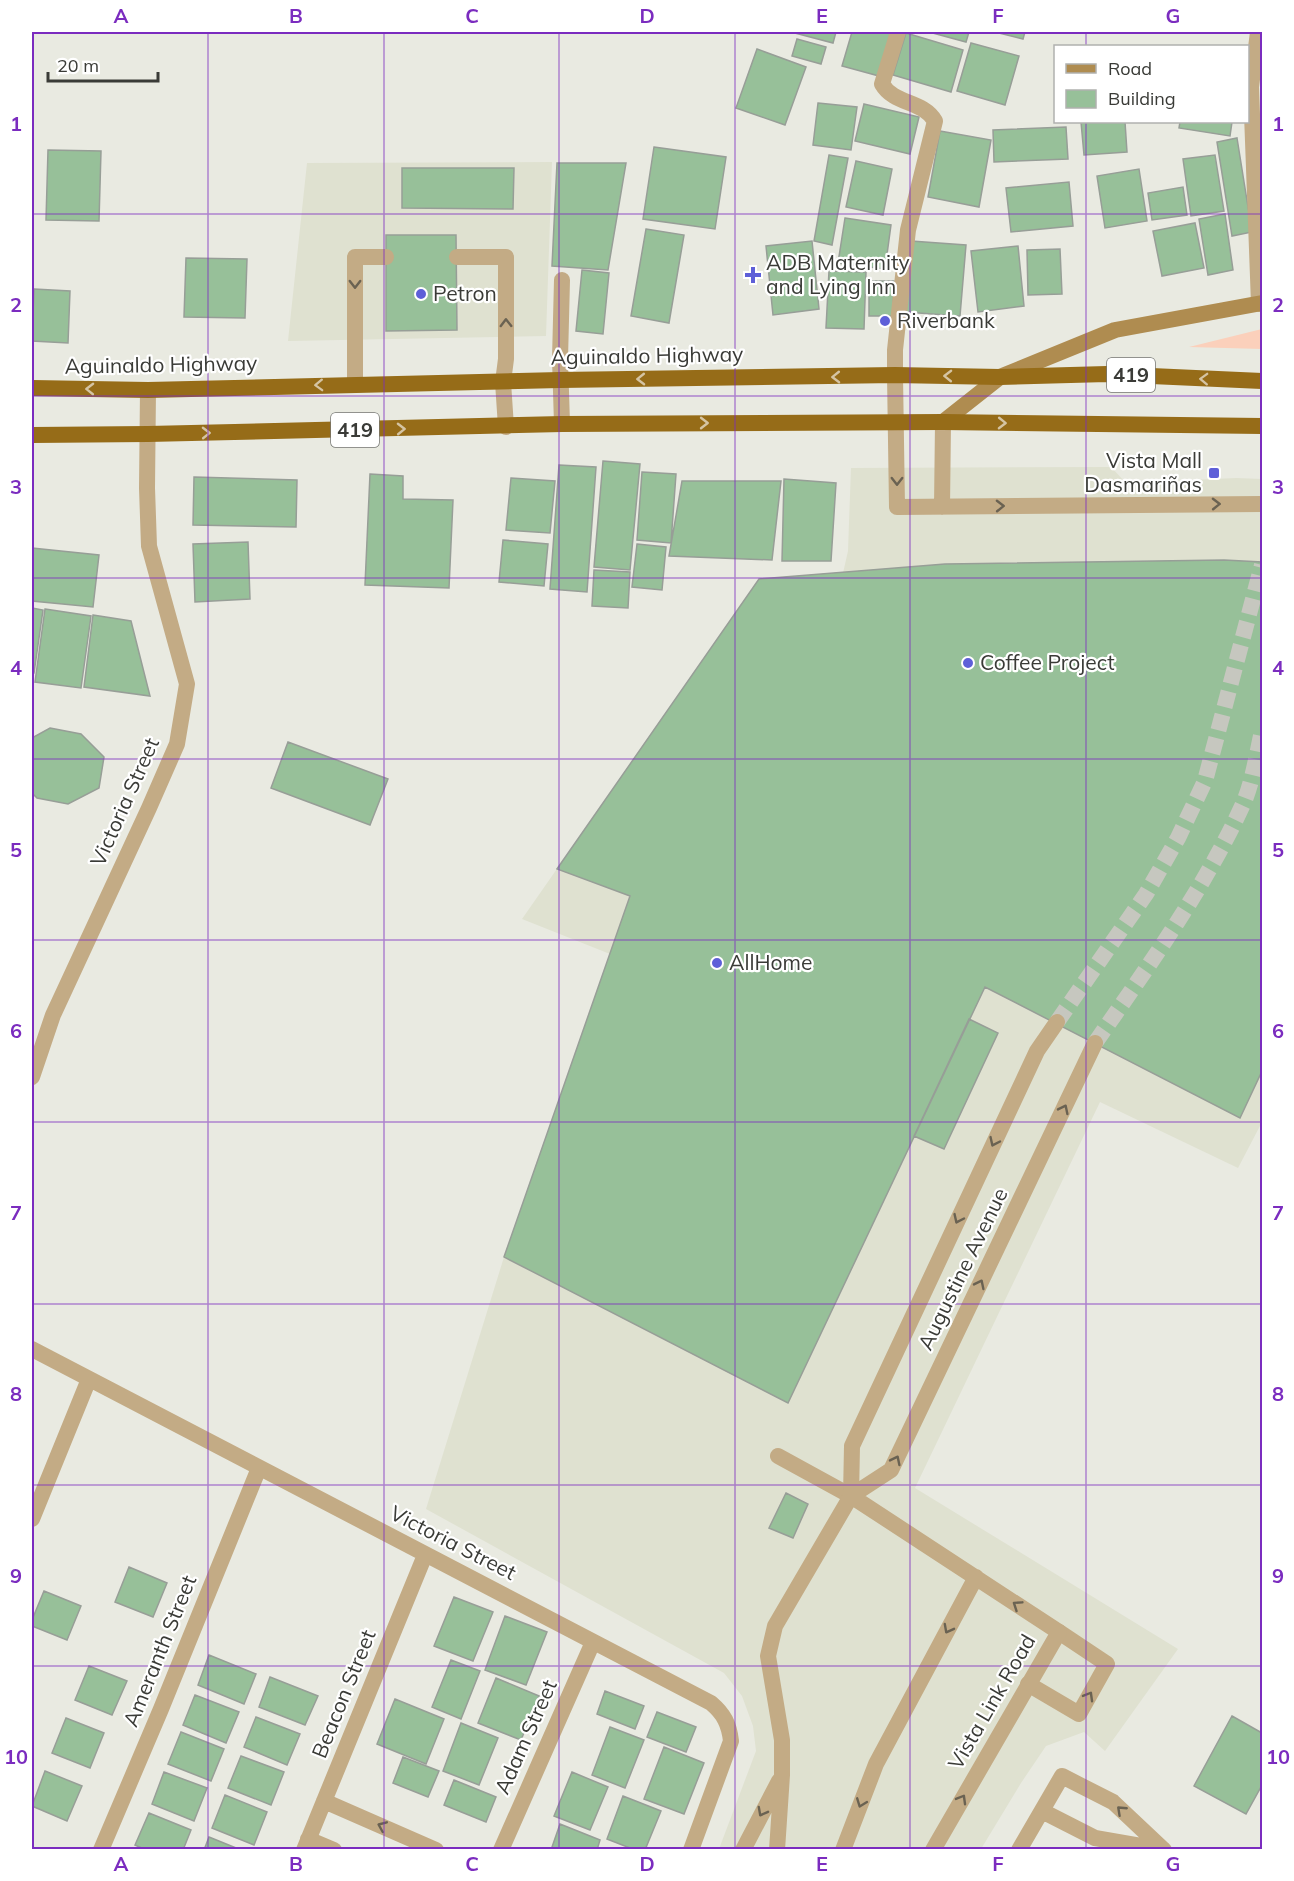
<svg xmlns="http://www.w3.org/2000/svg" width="1294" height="1881" viewBox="0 0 1294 1881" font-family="Mulish,sans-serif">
<rect width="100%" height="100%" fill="#e9eae1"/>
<path fill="#dfe1d0" d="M552,162L546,336L288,341L307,163Z
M1111,467L1126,483L1236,478L1262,479V1124H1261L1238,1168L1100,1102L915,1488L1178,1649L1105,1751L1084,1732L1046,1746L1021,1783L981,1849H719L756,1751L753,1726L742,1696L724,1673L426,1509L504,1257L610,954L522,919L759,579L843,573L848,551L851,468Z"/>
<path fill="#fbd0bb" d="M1262,329V349L1189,347Z"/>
<path fill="#97c099" stroke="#979e97" stroke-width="1.5" d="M791,32H836L833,43Z
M852,32H892L879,76L842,66Z
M929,32H969L966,42Z
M995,32H1025L1023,39Z
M906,33L963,50L951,92L893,75Z
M797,39L826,47L821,64L792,56Z
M971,43L1019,56L1005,105L957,91Z
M757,49L806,67L785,125L736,108Z
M818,103L857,107L851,150L813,145Z
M864,104L919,117L910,154L855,141Z
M1081,122H1125L1127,152L1084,155Z
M1180,122H1232L1230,136L1179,128Z
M1066,127L1068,159L994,162L993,130Z
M940,131L991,140L979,207L928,197Z
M1237,138L1252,232L1232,236L1217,142Z
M654,147L726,157L715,229L643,219Z
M48,150L101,151L99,221L46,220Z
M829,155L848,158L832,245L814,241Z
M1215,155L1224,211L1191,216L1183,159Z
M856,161L892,169L883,215L846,207Z
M557,163H626L608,270L552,266Z
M402,168H514L513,209L402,208Z
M1139,169L1147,221L1105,228L1097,176Z
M1069,182L1073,226L1011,232L1006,188Z
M1183,187L1187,215L1152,220L1148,193Z
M1225,214L1233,270L1208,275L1199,219Z
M845,218L891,225L885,269L838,263Z
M1195,223L1204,268L1162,276L1153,231Z
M646,229L684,235L669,323L631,316Z
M386,235H456L457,330L386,331Z
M812,241L819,309L773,315L766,246Z
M911,241L966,245L960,316L905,312Z
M1018,246L1024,306L978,312L971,251Z
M1060,249L1062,294L1028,295L1027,250Z
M186,258L247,259L245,318L184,317Z
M582,270L609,273L603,334L576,331Z
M829,271L866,272L864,329L826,328Z
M869,281H894L893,316H869Z
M34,289L70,291L68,343L32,341Z
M603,461L640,464L630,570L594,567Z
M559,465L596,467L587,592L550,589Z
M642,472L676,474L671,543L637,540Z
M370,474L403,476V499L453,500L449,588L365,585Z
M194,477L297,480L296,527L193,525Z
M511,478L555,481L550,533L506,530Z
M784,479L836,483L831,561H782Z
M682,481H781L772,560L669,556Z
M503,540L548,544L544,586L499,582Z
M248,542L250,599L195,602L193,544Z
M637,544L666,547L662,590L632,587Z
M32,548L99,555L93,607L32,601Z
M1224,560L1262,562V1071L1240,1118L985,987L788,1403L504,1257L630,896L557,869L759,579L945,564Z
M594,570L630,572L628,608L592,606Z
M32,608L43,610L34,673H32Z
M45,609L91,616L81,688L35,682Z
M93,615L131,621L150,696L84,687Z
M50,728L81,734L104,757L99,788L68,804L37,798L32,793V738Z
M288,742L388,779L370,825L271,788Z
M969,1019L998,1033L944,1149L914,1136Z
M786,1493L808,1504L793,1538L769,1528Z
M129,1567L167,1583L153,1617L115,1602Z
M44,1591L81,1606L67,1640L32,1626V1620Z
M454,1597L493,1612L473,1661L434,1646Z
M505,1616L547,1632L526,1685L485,1670Z
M209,1655L256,1674L244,1704L198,1685Z
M451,1660L480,1671L461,1719L432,1707Z
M89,1666L127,1681L112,1715L75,1700Z
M270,1677L318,1696L305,1725L259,1707Z
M496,1678L539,1696L521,1740L478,1723Z
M605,1691L644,1706L635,1729L597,1714Z
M195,1695L239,1712L226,1743L183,1725Z
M395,1699L444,1719L426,1764L377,1744Z
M657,1712L696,1727L686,1752L647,1737Z
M1232,1716L1262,1733V1785L1246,1814L1194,1786Z
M256,1717L300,1734L287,1765L244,1747Z
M66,1718L104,1733L90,1768L52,1753Z
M461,1723L498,1738L479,1785L443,1771Z
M610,1727L644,1740L625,1788L592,1775Z
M181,1732L224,1749L211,1781L168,1764Z
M664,1747L704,1763L684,1814L644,1799Z
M241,1756L284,1772L271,1805L228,1788Z
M403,1757L439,1771L428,1797L393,1783Z
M45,1771L82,1786L67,1821L32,1806Z
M164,1772L207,1788L194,1821L152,1804Z
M572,1772L608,1787L590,1830L554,1816Z
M454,1780L496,1797L486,1822L444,1805Z
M225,1795L267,1812L254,1845L212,1828Z
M623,1796L661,1811L645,1850H635L607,1839Z
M149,1813L191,1830L183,1850H146L135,1845Z
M560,1824L600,1840L597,1850H551Z
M209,1837L241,1850H204Z"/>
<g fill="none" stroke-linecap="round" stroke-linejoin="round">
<path stroke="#c6c7bf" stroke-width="16" stroke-dasharray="16 8" stroke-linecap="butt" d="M1057,1022L1146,894L1178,838L1205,781L1262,565
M1095,1043C1149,965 1205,888 1244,802C1253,780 1257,753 1262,731"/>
<path stroke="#c3ab85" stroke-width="16" d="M457,257H506V359L503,382L506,427
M895,375L897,507L1262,504
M355,384V257H386
M562,424L560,359L562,280
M942,507L943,422
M778,1456L851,1496
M1028,1684L1079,1714L1107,1664L1059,1632"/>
<path stroke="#c3ab85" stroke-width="16" d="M1258,32L1251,87L1259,304
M895,375V350L908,230L935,121C923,100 894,105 882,84L898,32
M32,1077L53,1015L149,808L177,744L187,684L149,546L147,488L148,390
M32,1349L711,1703C724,1714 729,1724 731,1741L691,1850
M851,1496L852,1446L1037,1051L1057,1022
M851,1496L1059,1632L933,1850
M32,1519L89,1379
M324,1801L436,1850
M1042,1811L1095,1838L1164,1850
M308,1839L334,1850
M101,1850L161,1709L259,1468
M304,1850L425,1555
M501,1850L593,1642
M743,1850L779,1781
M777,1850L782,1775V1740L768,1656L775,1626L851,1496L891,1470L1095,1043
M843,1850L876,1764L976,1577
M1019,1850L1062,1776L1113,1802L1164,1850"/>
<path stroke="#af8c50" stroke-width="16" d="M943,422L1000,377L1115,330L1262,303"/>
<path stroke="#966c18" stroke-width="16" d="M32,388L148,390L560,380L895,375L1000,377L1107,374L1262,381
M32,435L148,434L562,424L943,422L1262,426"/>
</g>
<defs><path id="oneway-chevron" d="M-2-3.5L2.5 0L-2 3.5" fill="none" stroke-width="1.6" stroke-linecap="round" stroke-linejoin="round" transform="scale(1.5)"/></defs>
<g stroke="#6a6252">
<use href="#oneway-chevron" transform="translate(355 284) rotate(90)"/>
<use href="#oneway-chevron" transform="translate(506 323) rotate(-91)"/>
<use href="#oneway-chevron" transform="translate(897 481) rotate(90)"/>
<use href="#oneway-chevron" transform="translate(1216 504) rotate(-1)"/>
<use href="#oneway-chevron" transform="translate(1000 506) rotate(-1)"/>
<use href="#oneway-chevron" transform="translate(1064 1109) rotate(-64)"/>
<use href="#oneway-chevron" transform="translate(994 1142) rotate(115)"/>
<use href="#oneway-chevron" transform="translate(958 1219) rotate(115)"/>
<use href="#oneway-chevron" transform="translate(980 1284) rotate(-64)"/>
<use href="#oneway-chevron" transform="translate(896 1460) rotate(-64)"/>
<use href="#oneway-chevron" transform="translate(1017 1605) rotate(-146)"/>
<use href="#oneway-chevron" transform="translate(948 1629) rotate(118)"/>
<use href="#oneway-chevron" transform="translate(1089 1696) rotate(-60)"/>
<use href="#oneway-chevron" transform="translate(962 1799) rotate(-60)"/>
<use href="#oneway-chevron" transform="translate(861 1803) rotate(111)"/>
<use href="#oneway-chevron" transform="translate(1121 1810) rotate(-137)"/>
<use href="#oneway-chevron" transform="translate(762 1812) rotate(118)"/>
<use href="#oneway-chevron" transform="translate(382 1826) rotate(-157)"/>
</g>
<g stroke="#d5c4a3">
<use href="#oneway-chevron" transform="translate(948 376) rotate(-179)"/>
<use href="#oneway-chevron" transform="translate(836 377) rotate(179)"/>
<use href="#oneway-chevron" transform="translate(641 379) rotate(179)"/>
<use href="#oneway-chevron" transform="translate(1204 379) rotate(-178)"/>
<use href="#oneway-chevron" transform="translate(319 385) rotate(178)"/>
<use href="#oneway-chevron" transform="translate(90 389) rotate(-179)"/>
<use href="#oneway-chevron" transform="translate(704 423)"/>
<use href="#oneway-chevron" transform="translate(1002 423) rotate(1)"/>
<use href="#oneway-chevron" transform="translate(401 429) rotate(-1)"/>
<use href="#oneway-chevron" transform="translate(206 433) rotate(-1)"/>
</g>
<path fill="none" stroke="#7b2cbf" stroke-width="1.5" stroke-opacity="0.55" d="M208,32V1850M384,32V1850M559,32V1850M735,32V1850M910,32V1850M1086,32V46M1086,122V1850M32,214H1262M32,396H1262M32,578H1262M32,759H1262M32,940H1262M32,1122H1262M32,1304H1262M32,1485H1262M32,1666H1262"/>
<g fill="#5e5fd8" stroke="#fff" stroke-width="2">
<path d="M750 266h6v6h6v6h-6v6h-6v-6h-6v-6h6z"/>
<circle cx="421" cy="294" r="6"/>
<circle cx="885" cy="321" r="6"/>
<rect x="1208" y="467" width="12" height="12" rx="3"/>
<circle cx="968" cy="663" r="6"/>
<circle cx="717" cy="963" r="6"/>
</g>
<g text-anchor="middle" stroke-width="4.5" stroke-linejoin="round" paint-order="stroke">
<g fill="#fff" stroke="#757673" stroke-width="1.5">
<rect x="1107" y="358" width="48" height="34" rx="4.5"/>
<rect x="331" y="413" width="48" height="34" rx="4.5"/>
</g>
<g font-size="20" font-weight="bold" fill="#3a3b37">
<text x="1131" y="382">419</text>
<text x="355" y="437">419</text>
</g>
<g font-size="21" fill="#3a3b37" stroke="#fff" text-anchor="start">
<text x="766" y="270">ADB Maternity<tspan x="766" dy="24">and Lying Inn</tspan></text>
<text x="433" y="301">Petron</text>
<text x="897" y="328">Riverbank</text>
<text x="1202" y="468" text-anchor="end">Vista Mall<tspan x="1202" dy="24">Dasmariñas</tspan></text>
<text x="980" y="670">Coffee Project</text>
<text x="729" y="970">AllHome</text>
</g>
<g font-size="21" fill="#3a3b37" stroke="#fff">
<text transform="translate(647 356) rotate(-1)" y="7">Aguinaldo Highway</text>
<text transform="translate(161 365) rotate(-1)" y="7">Aguinaldo Highway</text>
<text transform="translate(125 802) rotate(-66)" y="7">Victoria Street</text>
<text transform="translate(963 1269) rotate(-64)" y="7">Augustine Avenue</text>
<text transform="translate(453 1543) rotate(27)" y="7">Victoria Street</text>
<text transform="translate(160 1651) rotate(-68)" y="7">Ameranth Street</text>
<text transform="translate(344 1694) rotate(-68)" y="7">Beacon Street</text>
<text transform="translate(992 1702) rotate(-60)" y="7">Vista Link Road</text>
<text transform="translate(526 1737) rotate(-66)" y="7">Adam Street</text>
</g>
</g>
<rect width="1294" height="1881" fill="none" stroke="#ffffff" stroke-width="66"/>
<rect x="1054" y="45" width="195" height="78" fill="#ffffff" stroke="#b0b1af" stroke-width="1.5"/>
<rect x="1066" y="64" width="30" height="9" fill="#af8c50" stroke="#b0b1af" stroke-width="1.5"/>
<text x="1108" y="75" font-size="18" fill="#3a3b37">Road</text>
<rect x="1066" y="90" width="30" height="18" fill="#97c099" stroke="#b0b1af" stroke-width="1.5"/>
<text x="1108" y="105" font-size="18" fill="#3a3b37">Building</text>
<path d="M48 72v9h110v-9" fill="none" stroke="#3a3b37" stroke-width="3"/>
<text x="57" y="72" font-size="18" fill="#3a3b37" stroke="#ffffff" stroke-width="4.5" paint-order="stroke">20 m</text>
<rect x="33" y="33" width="1228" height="1815" fill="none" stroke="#7b2cbf" stroke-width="2"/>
<g font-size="20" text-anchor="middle" font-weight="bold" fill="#7b2cbf">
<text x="121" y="23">A</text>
<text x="296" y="23">B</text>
<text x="472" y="23">C</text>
<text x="647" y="23">D</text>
<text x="822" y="23">E</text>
<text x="998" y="23">F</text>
<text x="1173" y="23">G</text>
<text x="16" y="131">1</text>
<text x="1278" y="131">1</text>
<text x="16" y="312">2</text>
<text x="1278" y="312">2</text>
<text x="16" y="494">3</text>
<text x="1278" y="494">3</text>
<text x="16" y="675">4</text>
<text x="1278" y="675">4</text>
<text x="16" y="857">5</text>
<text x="1278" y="857">5</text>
<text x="16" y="1038">6</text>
<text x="1278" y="1038">6</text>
<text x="16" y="1220">7</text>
<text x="1278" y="1220">7</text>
<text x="16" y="1401">8</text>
<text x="1278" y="1401">8</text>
<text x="16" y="1583">9</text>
<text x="1278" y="1583">9</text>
<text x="16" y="1764">10</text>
<text x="1278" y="1764">10</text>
<text x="121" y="1871">A</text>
<text x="296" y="1871">B</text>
<text x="472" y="1871">C</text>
<text x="647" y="1871">D</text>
<text x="822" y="1871">E</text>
<text x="998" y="1871">F</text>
<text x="1173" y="1871">G</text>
</g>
</svg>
